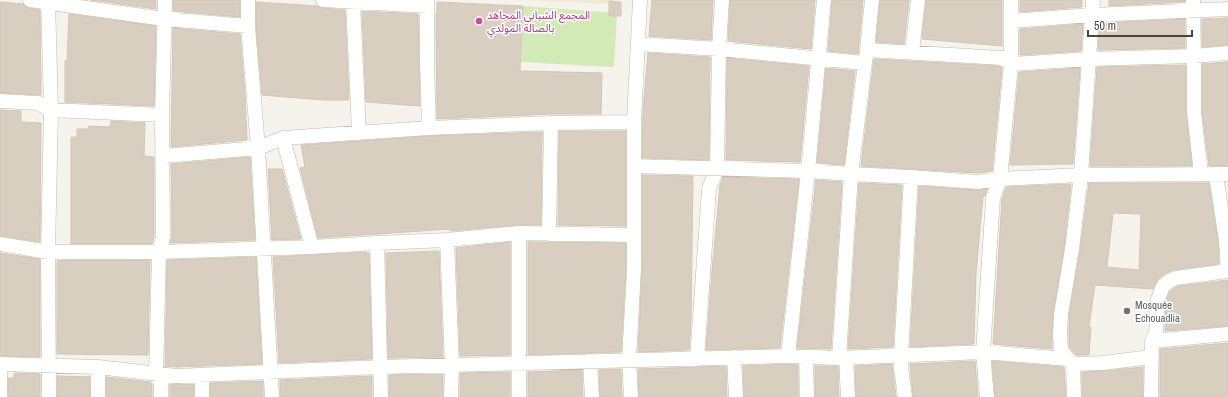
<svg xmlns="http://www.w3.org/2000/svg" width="1228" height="397" viewBox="0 0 1228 397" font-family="'Archivo Narrow','Noto Sans Arabic',sans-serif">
<rect width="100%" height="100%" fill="#f6f3ec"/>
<path fill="#efe8d6" d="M527,0H613V4Z"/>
<path fill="#d2eab5" d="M523,6L617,13L614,67L521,62Z"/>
<path fill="#d8cfc1" stroke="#d3c7b4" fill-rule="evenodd" d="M91,0H156V9Z
M173,0H240V17L173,11Z
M652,0H713L711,40L649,36Z
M730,0H815L811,49L728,41Z
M832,0H863L858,54L828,51Z
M880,0H909L904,44L876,42Z
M926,0H1002V46L922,39Z
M1020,0H1082V7L1020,12Z
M1109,0H1185V2L1109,6Z
M609,1L621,2V16H609Z
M0,2L23,4L28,8L40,10L41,95L0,93Z
M256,2L317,6L323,8L345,10L349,100H323L262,95L256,26Z
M437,2L523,6L520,71L602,73L601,114H551L437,119L436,14H437Z
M362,11L418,14L420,106L366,102Z
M69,14L156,26L154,106L65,102V61H67Z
M1228,18V45L1202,47V19Z
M1185,19V48L1098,50L1100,23Z
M1083,24L1081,51L1020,55V29Z
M173,28L240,34L245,94L247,140L171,147Z
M648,53L710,57L709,160L642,158L643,111Z
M727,58L809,66L800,162L726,160Z
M874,59L999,66L1002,68L992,171L978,173L861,166Z
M1228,62V166H1209L1202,112V64Z
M1186,65V113L1192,166H1090L1097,67Z
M826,68L855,71L844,165L817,163Z
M1080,68L1073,164L1010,165L1019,72Z
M0,110L21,111V122L41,123L40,242L0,236Z
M111,121L145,123L144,156L154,157V236L152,244H71V137H77V129H88L89,126L110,127Z
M559,131H626V226L558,225Z
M542,132L541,225H518L450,231V229L318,238L300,168L305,167L301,145L429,136Z
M250,157L255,240L170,243L172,237L171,164Z
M268,169H282L301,239L272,240Z
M642,175L693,176L691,319L689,350L638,352L642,269Z
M723,177L799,179L780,348L706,350L712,271L720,185Z
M816,180L842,182L831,349L797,348Z
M859,183L902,185L893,347L848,349Z
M1089,183H1209L1218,242L1219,264L1173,270L1166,273L1158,279L1153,289L1095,285L1089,327H1091L1089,355H1076L1069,347V315L1080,250ZM1113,213L1141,214L1139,270L1107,267Z
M1071,184L1064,248L1053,313L1052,334V349L993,344L1002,199L1006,187Z
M919,186L977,190L987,189L985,196H983L976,273L974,344L910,347Z
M510,242V355L460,356L456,248Z
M528,242L626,243V269L621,352L528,355Z
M439,251L443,357L388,358L386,253Z
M367,252V254L369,253L372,359L279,363L273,257Z
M0,253L40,259V357L0,356Z
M256,257L262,364L176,367L165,366L167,260Z
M71,260H150L148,355L57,354V261Z
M1228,280V326L1165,331L1166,301L1170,291L1178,286Z
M1228,343V397H1160V349Z
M975,361L978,397H913L910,364Z
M992,361L1064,367L1066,397H995Z
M788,364L798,365V397H744L743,366Z
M892,364L896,397H856L855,366Z
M726,366L727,397H639L638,369Z
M815,366H838L839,397H815Z
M1143,367V397H1082V372L1104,371Z
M621,369L622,397H600L599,370Z
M582,370L583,397H528V372Z
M510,372V397H460V373Z
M14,373L40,374V397H8V378H14Z
M443,374V397H389V375Z
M57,376L90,377V397H57Z
M372,376V397H280V380Z
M106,377L150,382L152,385V397H106Z
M263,381V397H210V383Z
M170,384H194V397H170Z"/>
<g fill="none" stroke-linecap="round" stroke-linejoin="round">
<defs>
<path id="minor" d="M30,0L164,19L248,26
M48,0L51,110L48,252L49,397
M248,0V26L258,148L272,397
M323,0L427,6
M427,0V63L429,128
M1193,0L1194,56V112L1201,174
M353,2L359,133
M1011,21L1092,15L1228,9
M638,44L719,49L865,63
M867,50L1002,58L1011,64L1089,59L1194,56L1228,53
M912,52L918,0
M0,101L38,103L51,110L162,115
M283,138L312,247
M163,156L258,148L283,138L429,128L551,123L634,122
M634,166L808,171L851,174L911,177L978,182L1000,179L1081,175L1228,174
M1216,175L1226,241L1228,271
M519,233V397
M549,234L551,123
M447,240L452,365L451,397
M377,243L381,397
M0,244L48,252H159L312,247L377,243L447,240L519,233L634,235
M1152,341L1228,334
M788,356L808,171L824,0
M734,357L736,397
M806,357L807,397
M839,358L851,174L865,63L867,50L872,0
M846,358L848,397
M697,359L709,189L717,168L719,49L722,0
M1068,359L1061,350L1060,334L1061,314L1072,249L1081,175L1093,0
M590,361L592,397
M0,364L98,367L176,376L380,367L788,356L839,358L983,352L1068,359L1073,364L1103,363L1151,357
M0,364V397
M1073,364L1074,397
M98,397V367
M161,397V383L156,375L159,252L163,237L162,115L165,0
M202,397V375
M631,397L629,360L634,269V122L640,0
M905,397L901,368V355L911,177
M987,397L983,352L993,198L1000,179L1011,64V0
M1151,397L1152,341L1156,333L1158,299L1163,286L1171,280L1176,278L1228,271"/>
</defs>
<use href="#minor" stroke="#c2bbae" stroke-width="15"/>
<use href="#minor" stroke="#fff" stroke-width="14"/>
</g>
<circle fill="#d1479c" stroke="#fff" stroke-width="1.5" cx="479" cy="21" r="4"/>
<circle fill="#6b7280" stroke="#fff" stroke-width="1.5" cx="1127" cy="311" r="4"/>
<g text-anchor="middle" stroke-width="3" stroke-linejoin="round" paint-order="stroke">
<g font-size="11" fill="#b23c85" stroke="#fff" text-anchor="start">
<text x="487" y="19">المجمع الشباني المجاهد<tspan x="487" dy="13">بالصالة المولدي</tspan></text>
</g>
<g font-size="11" fill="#5b616d" stroke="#fff" text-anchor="start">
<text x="1135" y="309">Mosquée<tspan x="1135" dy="13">Echouadlia</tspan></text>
</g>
</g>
<path d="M1088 30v6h104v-6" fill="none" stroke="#4b4439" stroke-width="2"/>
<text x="1094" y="30" font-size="12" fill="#4b4439" stroke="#ffffff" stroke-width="3" paint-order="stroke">50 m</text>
</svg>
